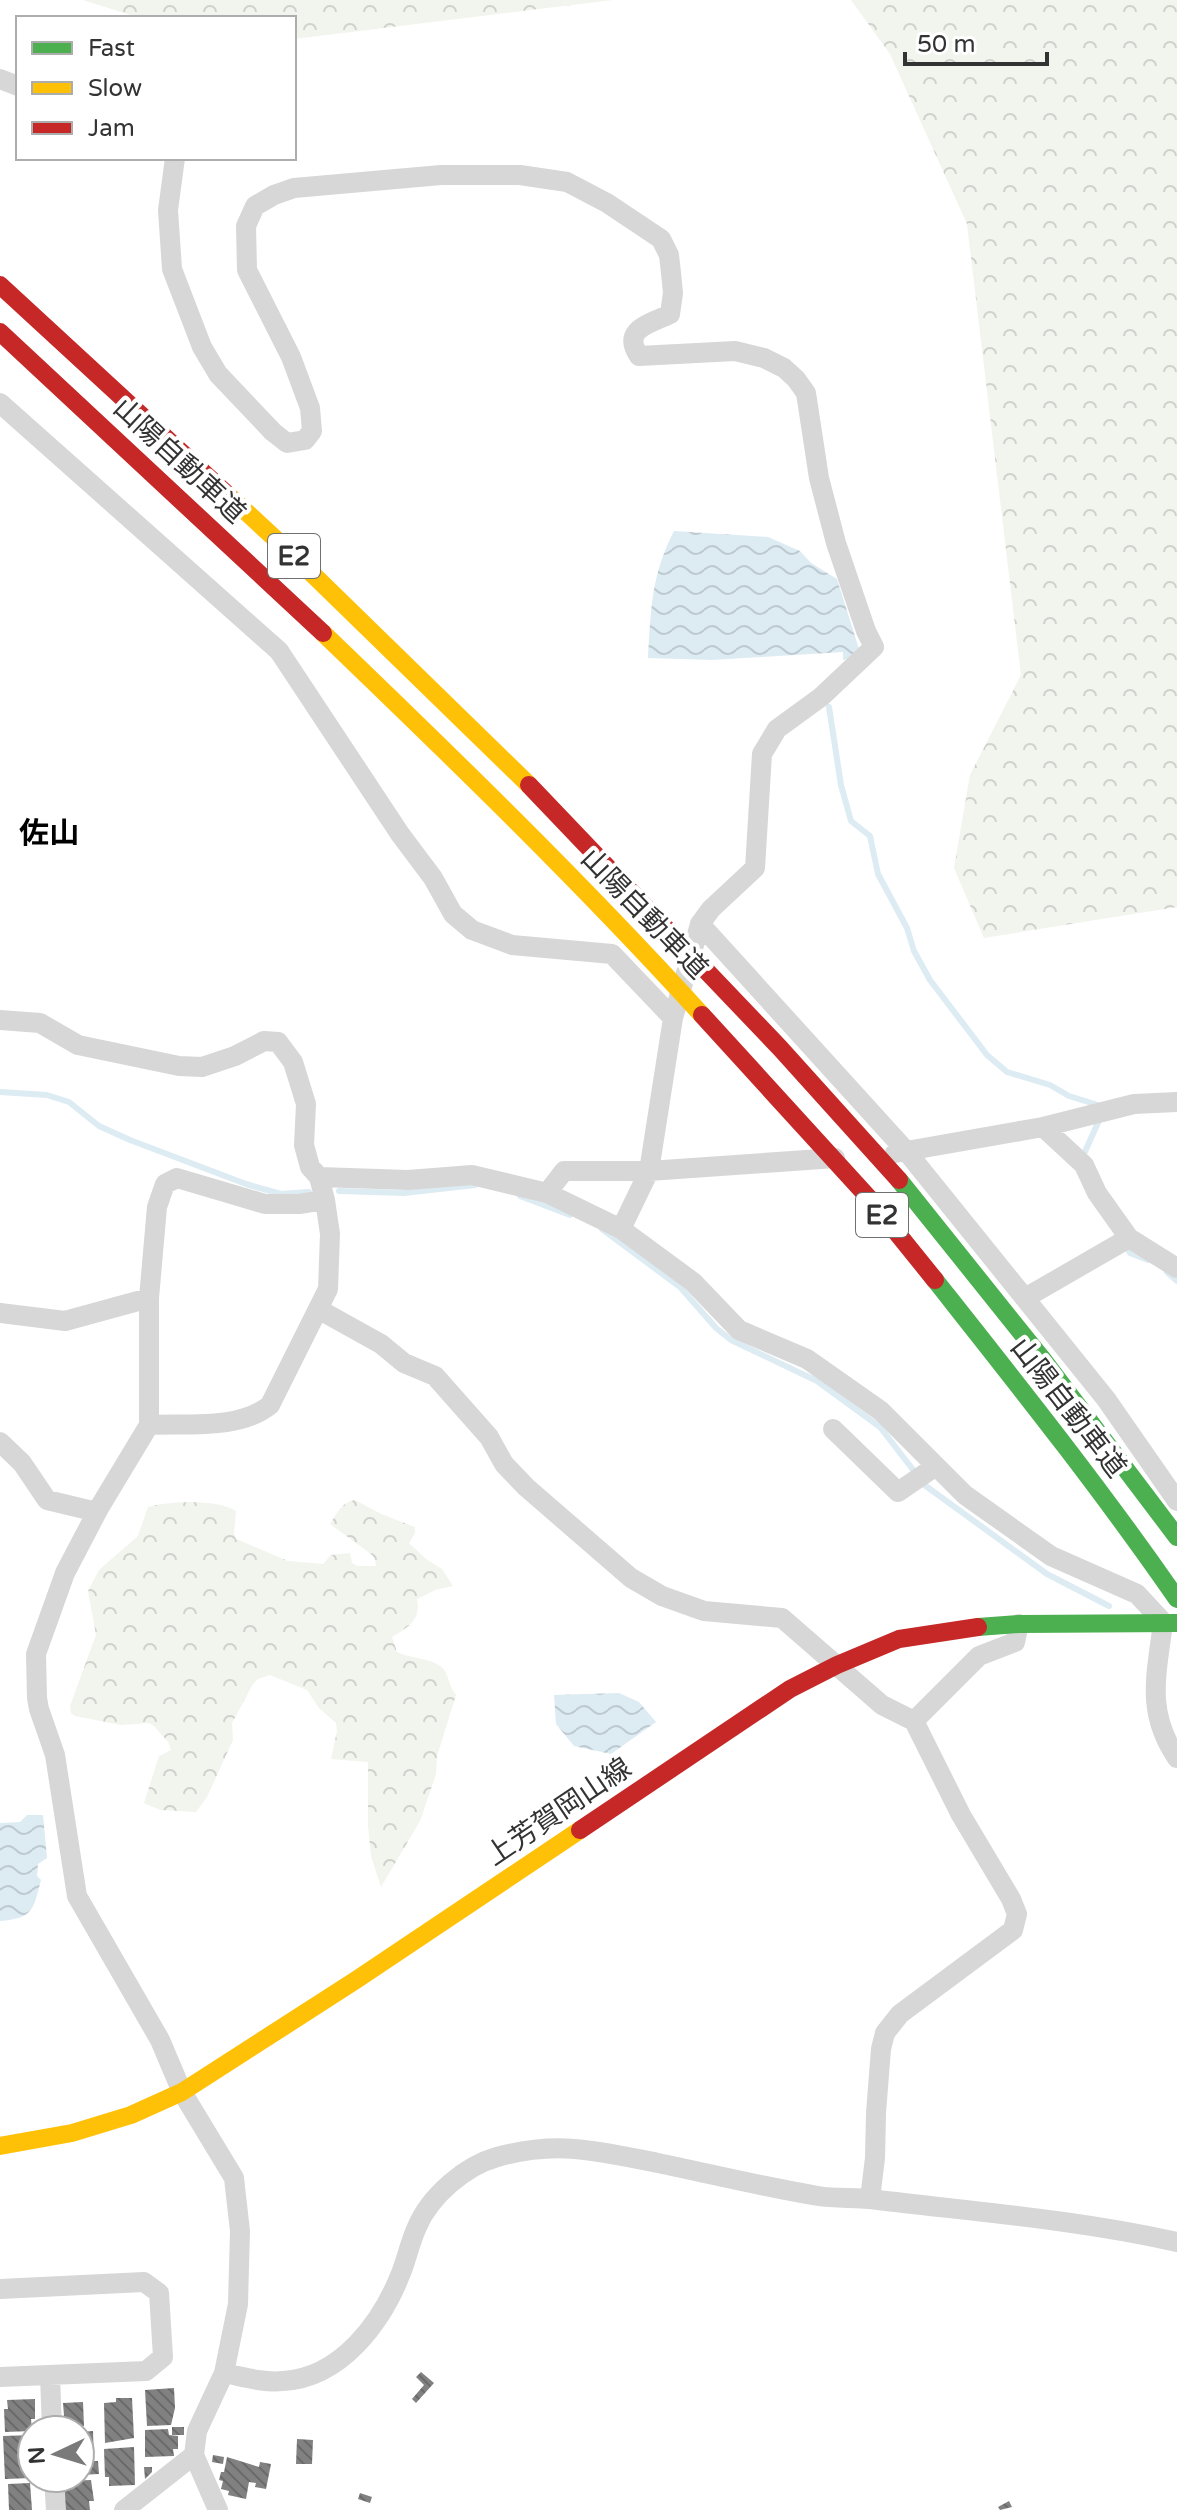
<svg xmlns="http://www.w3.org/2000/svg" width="1177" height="2510" viewBox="0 0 1177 2510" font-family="'Varela Round','Noto Sans JP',sans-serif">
<defs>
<pattern id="forest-crowns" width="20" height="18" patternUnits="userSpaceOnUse" patternTransform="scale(2)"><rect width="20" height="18" fill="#f1f5ed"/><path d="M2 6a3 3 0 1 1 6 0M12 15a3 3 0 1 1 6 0" fill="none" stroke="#cfd2cc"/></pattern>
<pattern id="water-waves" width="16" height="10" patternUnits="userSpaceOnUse" patternTransform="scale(2)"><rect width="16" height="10" fill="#ddebf3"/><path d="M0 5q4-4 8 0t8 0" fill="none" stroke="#becad1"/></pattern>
<pattern id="building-back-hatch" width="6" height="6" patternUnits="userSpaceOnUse" patternTransform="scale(2)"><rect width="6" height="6" fill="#818181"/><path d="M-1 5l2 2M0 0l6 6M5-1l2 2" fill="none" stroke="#6a6a6a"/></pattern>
</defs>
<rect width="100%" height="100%" fill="#fff"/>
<path fill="url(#forest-crowns)" d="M83,0H613L294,39V18H140Z
M851,0H1177V907L984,938L954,868L970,775L1021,675L967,224L890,54Z
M355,1500L381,1514L415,1527V1533L409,1543L426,1559L442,1569L453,1586L435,1590L417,1599C421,1620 409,1627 392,1637L397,1652C410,1659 437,1658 445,1671C449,1679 450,1688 456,1695L437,1756L436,1774L420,1821L381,1887L371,1856L368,1825V1762L331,1759L337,1731L336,1723L319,1708L307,1690L270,1675L258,1679L253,1684L232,1723L233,1740L207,1797L196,1812L160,1810L144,1803L159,1756L171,1750L169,1743L154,1726L149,1723L121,1725L75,1716L71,1713L70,1706L96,1635L88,1591L99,1570L138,1536L148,1507C169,1501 218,1499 236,1511L234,1533L236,1539L288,1561L323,1564L331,1555L350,1553L352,1563L358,1566H376L375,1559L371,1554L330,1524C337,1513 342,1502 355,1500Z"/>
<path fill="url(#water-waves)" d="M674,531L768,537L800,551L811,563L837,579L859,649L852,658L843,660V652L712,660L648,658C651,609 651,576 674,531Z
M619,1693L639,1702L656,1722L611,1754L574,1746L556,1724L554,1695Z
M27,1815H43L47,1858L38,1864L37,1876L41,1880C33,1911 33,1918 0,1921V1823L20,1822Z"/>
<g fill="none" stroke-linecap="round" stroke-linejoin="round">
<path stroke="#ddebf3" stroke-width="6" d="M829,707L841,785L851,821L870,836L878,874L907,928L914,951L930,980L987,1055L1007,1072L1050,1085L1069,1096L1098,1105
M0,1092L47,1095L69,1102L99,1126L130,1140L246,1184L281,1194L309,1192
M1083,1156L1101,1116
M339,1191L404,1193L475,1185
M520,1196L570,1215
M602,1229L680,1287L716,1328L731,1340L817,1381L880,1427L914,1471
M1125,1245L1130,1253L1148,1260
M1167,1272L1177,1281
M923,1484L1047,1574L1109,1606"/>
</g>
<path fill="url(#building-back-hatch)" d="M421,2372L434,2383L416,2403L412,2399L424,2385L416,2377Z
M174,2388L175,2408L171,2425L147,2426L145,2390Z
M116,2398H132L134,2438L105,2443L104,2403L116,2402Z
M35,2399V2419H31L32,2431L5,2432L4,2409H8L7,2400Z
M83,2402L84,2426L65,2428L63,2403Z
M172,2427H184V2435H172Z
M168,2429L169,2435L178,2436V2449H173L174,2456L145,2457V2430Z
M93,2431L94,2461H98L99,2474L80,2475V2432Z
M32,2435L31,2478L5,2479L3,2436Z
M297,2439L313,2440L312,2464H296Z
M134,2447L135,2485L109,2486V2477H105L104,2449Z
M213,2455L224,2457L223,2464L212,2462Z
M227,2457L259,2467L260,2462L271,2464L266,2489L255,2487L256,2483L249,2482L246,2499L228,2495L229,2491L221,2489L223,2481L219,2480L221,2472H224Z
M144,2467H152V2472L145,2479Z
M91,2480L94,2501H89L90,2510H65L64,2481Z
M30,2483L32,2510H9L8,2484Z
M360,2493L372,2497L370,2503L358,2499Z
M1009,2501L1012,2507L1000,2510L998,2507Z"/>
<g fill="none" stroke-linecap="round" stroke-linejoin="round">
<path stroke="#d7d7d7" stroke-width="20" d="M0,79L18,86
M175,158L168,210L172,269L202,347L218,374L273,432L287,443L305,440L312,431L310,408L291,357L247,270L246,226L255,206L274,195L294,188L441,175H520L567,182L607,203L661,239L669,255L671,273L673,293L670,314C650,324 621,329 639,356L735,351L764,358L784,368L796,379L806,393L819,478L836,543L866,631L874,647L821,697L777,729L762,754L755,868L711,909L700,924L673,1018L649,1171L621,1229
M0,403L279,651L400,834L433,878L453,914L472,930L512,945L612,954L673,1018
M700,924L907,1152L1106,1399L1177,1501
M0,1020L40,1023L78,1045L179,1066L202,1067L235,1056L264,1041L278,1042L293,1062L306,1104L304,1145L310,1167L319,1177L325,1200L299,1204H265L177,1178L165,1184L157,1207L149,1298V1425L99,1508L65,1573L36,1654L37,1698L39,1709L55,1755L77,1896L160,2040L182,2092L234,2178L240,2231L238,2304L224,2373L197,2431L194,2455L124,2510
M1043,1127L1084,1165L1097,1193L1129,1238L1177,1268
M895,1153L1043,1127L1134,1104L1177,1102
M319,1177L408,1180L472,1175L547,1193L621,1229L693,1282L739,1330L807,1359L881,1411L965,1495L1051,1556L1137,1594L1163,1622C1157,1674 1145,1711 1177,1758
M547,1193L564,1171H649L835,1158
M325,1200L330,1234L328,1289L318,1309L381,1344L404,1363L435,1376L489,1437L504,1464L526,1487L631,1578L662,1596L704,1611L782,1618L882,1705L914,1721L961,1815L1011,1899L1017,1914L1013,1930L900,2014L885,2033L881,2049L876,2113L875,2158L870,2199
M1025,1298L1129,1238
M0,1313L65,1321L149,1298
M149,1425C188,1423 239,1430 270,1405L318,1309
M833,1429L898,1492L936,1466
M0,1442L22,1463L47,1500L97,1512
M914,1721L979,1656L1015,1642L1019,1624
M0,2289L144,2282L159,2293L163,2357L146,2371L0,2377
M224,2373C244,2377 263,2383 283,2381C341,2378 382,2322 401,2273C407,2258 410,2242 417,2227C430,2196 465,2166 497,2157C558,2140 598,2151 658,2163C711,2174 764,2187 818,2196C837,2199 858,2197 878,2200C978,2212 1079,2220 1177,2242
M50,2375L52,2430
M194,2455L218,2510
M54,2478L56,2510"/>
<path stroke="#4caf50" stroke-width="18" d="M899,1180L1044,1361L1177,1537
M935,1280C1018,1385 1101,1489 1177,1599
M978,1627L1019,1624L1177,1623"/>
<path stroke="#ffc107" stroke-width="18" d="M229,496L296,558L529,785
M323,633C452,757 581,882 702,1015
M0,2146L72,2133L131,2115L182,2092L356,1980L580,1830"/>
<path stroke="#c62828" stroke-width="18" d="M0,285L229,496
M0,332L323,633
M529,785L780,1048L899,1180
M702,1015L868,1197L935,1280
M580,1830L790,1689L837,1665L899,1639L978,1627"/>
</g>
<g text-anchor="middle" stroke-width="8" stroke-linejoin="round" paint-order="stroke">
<g fill="#fff" stroke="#707070" stroke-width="2">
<rect x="268" y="534" width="52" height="44" rx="6"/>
<rect x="856" y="1193" width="52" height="44" rx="6"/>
</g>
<g font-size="26" font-weight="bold" fill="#333">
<text x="294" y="565">E2</text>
<text x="882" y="1224">E2</text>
</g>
<g font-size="28" fill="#333" stroke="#fff">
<text transform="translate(180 460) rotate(43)" y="10">山陽自動車道</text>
<text transform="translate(645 913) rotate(46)" y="10">山陽自動車道</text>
<text transform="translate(1069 1407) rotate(52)" y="10">山陽自動車道</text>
<text transform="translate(558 1811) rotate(-34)" y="10">上芳賀岡山線</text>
</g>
<g font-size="30" font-weight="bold" fill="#000" stroke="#fff">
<text x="49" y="843">佐山</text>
</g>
</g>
<rect x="16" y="16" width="280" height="144" fill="#ffffff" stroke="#adadad" stroke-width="2"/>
<rect x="32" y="42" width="40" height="12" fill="#4caf50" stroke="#adadad" stroke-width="2"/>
<text x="88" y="56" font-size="24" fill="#333333">Fast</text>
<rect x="32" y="82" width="40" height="12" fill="#ffc107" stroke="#adadad" stroke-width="2"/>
<text x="88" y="96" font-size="24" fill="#333333">Slow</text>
<rect x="32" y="122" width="40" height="12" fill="#c62828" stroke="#adadad" stroke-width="2"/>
<text x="88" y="136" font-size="24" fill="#333333">Jam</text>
<g transform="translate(56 2454) rotate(266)"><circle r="38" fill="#ffffff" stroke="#adadad" stroke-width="2"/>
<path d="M0-6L14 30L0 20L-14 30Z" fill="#7a7a7a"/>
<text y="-12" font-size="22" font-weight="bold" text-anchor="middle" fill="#333333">N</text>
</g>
<path d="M905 52v12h142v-12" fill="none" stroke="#333333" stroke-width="4"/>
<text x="917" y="52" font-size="24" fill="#333333" stroke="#ffffff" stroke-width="6" paint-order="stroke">50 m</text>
</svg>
